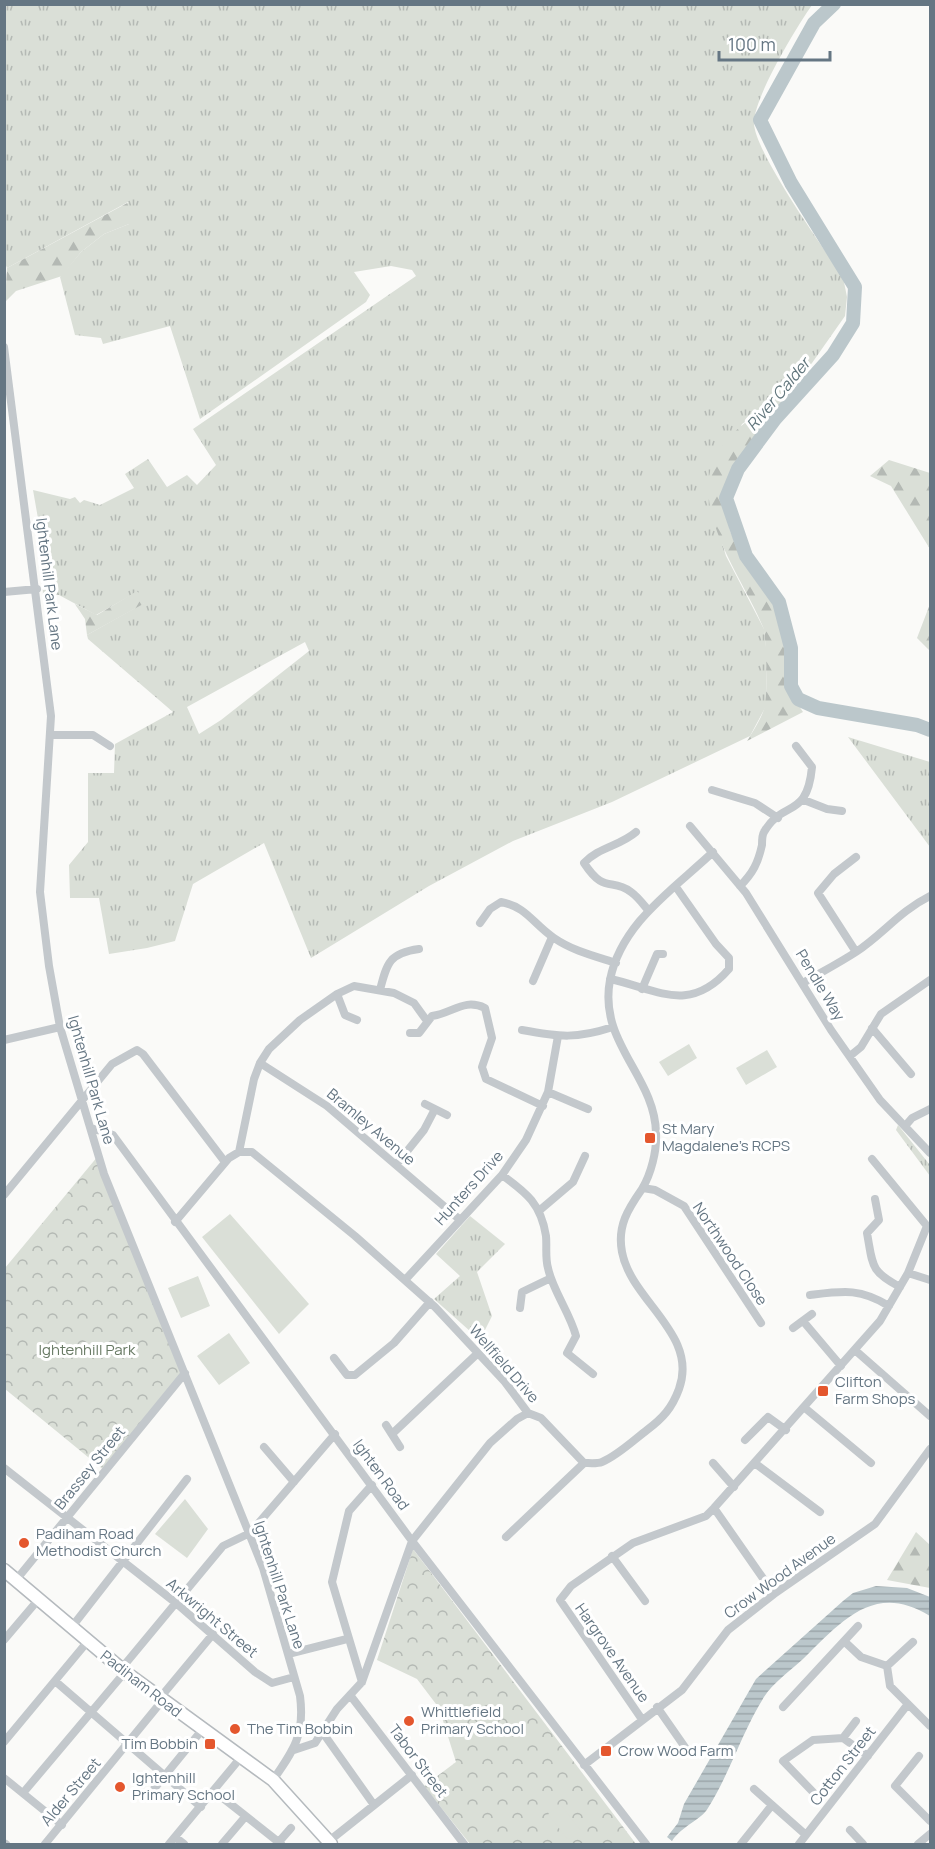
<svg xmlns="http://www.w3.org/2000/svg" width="935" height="1849" viewBox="0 0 935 1849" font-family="Manrope,sans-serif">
<defs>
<pattern id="grass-tufts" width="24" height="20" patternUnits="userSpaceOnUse" patternTransform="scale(1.5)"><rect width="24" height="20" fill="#dadfd7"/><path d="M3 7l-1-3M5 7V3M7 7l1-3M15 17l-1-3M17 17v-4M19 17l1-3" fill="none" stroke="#b4b9b4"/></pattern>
<pattern id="forest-firs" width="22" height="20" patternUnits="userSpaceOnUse" patternTransform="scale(1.5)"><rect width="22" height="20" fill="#dadfd7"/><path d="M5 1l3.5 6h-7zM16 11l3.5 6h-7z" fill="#b4b9b4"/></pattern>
<pattern id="park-crowns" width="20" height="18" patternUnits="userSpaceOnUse" patternTransform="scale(1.5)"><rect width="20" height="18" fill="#dadfd7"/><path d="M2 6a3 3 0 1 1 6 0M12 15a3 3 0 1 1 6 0" fill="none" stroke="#b4b9b4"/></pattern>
<pattern id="water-rules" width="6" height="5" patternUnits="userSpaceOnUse" patternTransform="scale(1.5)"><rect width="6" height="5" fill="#bbc7cb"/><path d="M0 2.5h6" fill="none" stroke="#9ca6aa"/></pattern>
</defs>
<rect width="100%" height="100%" fill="#fafaf8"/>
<path fill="url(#grass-tufts)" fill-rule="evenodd" d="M4,5H812C796,28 754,97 754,123C754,151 824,249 843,277L847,297L845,316L812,363L783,396L742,424L710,502L726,556L764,629L767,656L766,706L750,736L612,802L513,841L429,886L311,958L264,843L193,884L175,941L147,948L109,954L99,898H70L69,865L88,842V773H114L115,744L173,712L88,639L87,635L144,603L137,592L96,615L59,595H43L40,530L33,490L70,499L75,497L80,503L84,500L100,505L134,488L125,474L148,459L167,487L187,475L197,485L216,465L193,429L416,276L412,270L391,266L354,272L370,295L366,302L200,419L170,326L103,344L101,338L75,335L60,277L81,252L104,234L129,224L128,202L7,268L5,263ZM305,642L309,651L221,720L199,734L187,707Z
M848,737L930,762V847Z
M898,1125L930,1165V1176L896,1130Z
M470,1216L505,1244L477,1272L492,1316L480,1340L434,1299L460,1276L436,1254Z"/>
<path fill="url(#forest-firs)" d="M129,202V224L104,234L81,252L62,276L16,291L5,302L7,268Z
M783,396L787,400L747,453L729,480L724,498L730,531L746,567L777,609L788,651V689L803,712L747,741C753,731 760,721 764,709C768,699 767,638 763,627C743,577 680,499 723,445C739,424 762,411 783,396Z
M889,460L930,473V549L891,486L870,476Z
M137,591L145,603L87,635L85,619L75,604L97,615Z
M930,604V651L917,638Z
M916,1532L930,1545V1588L887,1580Z"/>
<path fill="url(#park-crowns)" d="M98,1156L185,1373L105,1471L5,1389V1268Z
M413,1549L636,1844H470L424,1786L456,1762L439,1708L417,1679L377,1660Z"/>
<path fill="#dadfd7" d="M689,1044L697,1058L668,1076L659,1062Z
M767,1050L777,1067L746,1085L736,1068Z
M230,1214L309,1304L279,1334L202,1237Z
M198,1276L210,1306L181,1318L168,1288Z
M229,1333L250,1363L219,1385L197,1356Z
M185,1499L208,1529L187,1558L155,1534Z
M561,1805L581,1831L568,1840L548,1814Z"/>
<path fill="url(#water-rules)" d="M876,1586L907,1588L930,1597V1616C874,1581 841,1622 803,1659C790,1671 773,1683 764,1697C742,1732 730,1773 708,1808C701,1820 683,1825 672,1841L667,1837L678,1823L684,1804L756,1679L843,1601L853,1593Z"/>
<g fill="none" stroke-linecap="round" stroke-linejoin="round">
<path stroke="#bbc7cb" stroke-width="14" d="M834,4L814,23L760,120L791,183L855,287L853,323L833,355L775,419L738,469L726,498L746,556L779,602L791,648V686L798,699L818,708L917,725L930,730"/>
<defs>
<path id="primary" d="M4,1570L125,1672L273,1780L331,1844"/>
</defs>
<use href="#primary" stroke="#b5babe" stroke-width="15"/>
<path stroke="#c3c8cc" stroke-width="8" d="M4,347L51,716L40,892L49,966L60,1027L104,1174L263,1568L300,1696C305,1734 294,1750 273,1780
M4,592L37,589
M51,735H93L110,746
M712,790L755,803L778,818
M804,800L827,809L842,811
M690,826L746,893L831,1030L880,1100L930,1153
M636,832C620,846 599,847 584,863C605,895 611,877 631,892C638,897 643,904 648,910
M856,857L834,874L818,893L856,952
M740,886C753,873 758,863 762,845C762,841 762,835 764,832C783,799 807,820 812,767L796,746
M480,923L490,909L501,902C527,907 533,924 554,938C573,951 594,956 616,963
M610,979C657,989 689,1015 729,969V958L716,944L676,887
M533,981L552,937
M803,983C820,973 839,963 856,952C883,934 900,911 930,896
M642,989L657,954H663
M380,990C387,962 390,953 419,949
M337,994L345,1015L357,1020
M872,1028L911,1074
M522,1030C560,1037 576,1039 613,1027
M410,1033H419L432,1016C453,1013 464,998 485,1008L492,1038L482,1067L486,1079L543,1106
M4,1040L60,1027
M850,1056L861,1047L881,1014L930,980
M260,1063L327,1106L459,1219
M548,1092L588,1109
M425,1104L447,1115
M906,1125L912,1118L930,1109
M91,1128L113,1135L412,1541L646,1844
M239,1152L254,1079L260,1063L269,1049L300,1020L337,994L354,986L394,993L414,1003L427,1021
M396,1165L424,1130L435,1109
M502,1175C527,1193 541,1204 546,1236C547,1246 545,1258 548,1268C552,1289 570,1313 576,1336L567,1353L593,1374
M643,1188L655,1190L684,1206L761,1323
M4,1195L112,1064L137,1050L143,1054L225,1162
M875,1199L879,1220L867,1233C873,1266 870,1271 900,1287
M540,1210L573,1182L585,1156
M175,1222L229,1158L239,1152H252L355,1236L435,1307L505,1382L528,1413L541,1418L584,1463C589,1463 597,1464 602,1462C617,1456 634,1440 647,1430C663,1418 672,1408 679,1389C699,1334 631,1301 622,1252C617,1226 628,1209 642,1189C651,1174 657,1151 656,1133C655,1076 598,1043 610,980C621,923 674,889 713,852
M908,1273L930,1280
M405,1280L502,1175L526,1140L548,1092L558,1036
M810,1295C843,1291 860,1288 889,1306
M520,1308L522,1292L551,1278
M803,1321L841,1366
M793,1328L812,1314
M856,1351L930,1416
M334,1358L347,1375H355L394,1343L430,1302
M805,1408L871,1463
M386,1425L400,1447
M392,1434L478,1353
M745,1440L768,1417L786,1430
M264,1447L294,1482
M713,1463L734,1487
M756,1464L820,1512
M4,1468L176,1603L255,1672L272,1683L294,1677
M714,1508L774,1594
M506,1537L584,1463
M612,1556L645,1601
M16,1580L185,1373
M71,1628L187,1479
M4,1640L38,1600
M845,1642L861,1657L887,1666L890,1686L930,1726
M288,1654L347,1639
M887,1666L913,1642
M121,1669L223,1546L250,1533L335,1434
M55,1681L201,1807
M362,1682L332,1582L349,1511L372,1485
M350,1695L464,1844
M159,1699L213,1634
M657,1707L689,1753
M783,1707L858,1626
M641,1718L560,1600L571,1586L633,1543L706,1516L714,1508L880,1321L908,1273L927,1226L872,1159
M323,1733L374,1805
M843,1738L868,1756
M4,1742L88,1641
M294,1750L315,1743L337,1709L362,1682L412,1541L490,1443L517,1419L528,1413
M919,1756L895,1786L930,1821
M584,1765L682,1690L728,1630L774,1594L875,1524L930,1449
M4,1778L62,1825
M754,1789L806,1835
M214,1791L281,1844
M813,1792L783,1761L813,1740L843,1738L856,1721
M23,1793L125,1672
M149,1795L202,1730
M850,1830L863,1844
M175,1837L184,1844
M329,1841L412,1775
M4,1843L6,1844
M45,1844L162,1701
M169,1844L242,1756
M222,1844L245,1817
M277,1844L291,1828
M741,1844L772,1805
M799,1844L908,1704
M918,1844L930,1834"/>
<use href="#primary" stroke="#fff" stroke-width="12"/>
</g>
<g fill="#e4572e" stroke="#fff" stroke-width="2">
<rect x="644" y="1132" width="12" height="12" rx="3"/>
<rect x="817" y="1385" width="12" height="12" rx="3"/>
<circle cx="24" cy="1543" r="6"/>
<circle cx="409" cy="1721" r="6"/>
<circle cx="235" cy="1729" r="6"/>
<rect x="204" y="1738" width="12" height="12" rx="3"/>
<rect x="600" y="1745" width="12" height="12" rx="3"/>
<circle cx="120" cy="1787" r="6"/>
</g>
<g text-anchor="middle" stroke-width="6" stroke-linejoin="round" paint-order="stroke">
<g font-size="15" fill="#657683" stroke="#fff">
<text transform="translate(49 584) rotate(83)" y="5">Ightenhill Park Lane</text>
<text transform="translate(820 985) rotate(59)" y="5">Pendle Way</text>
<text transform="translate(91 1080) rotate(74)" y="5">Ightenhill Park Lane</text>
<text transform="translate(371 1127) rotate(40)" y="5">Bramley Avenue</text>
<text transform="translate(469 1188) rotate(-48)" y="5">Hunters Drive</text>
<text transform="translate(730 1254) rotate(56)" y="5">Northwood Close</text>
<text transform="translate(504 1364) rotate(49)" y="5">Wellfield Drive</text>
<text transform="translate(90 1468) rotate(-51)" y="5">Brassey Street</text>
<text transform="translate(381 1475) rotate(54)" y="5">Ighten Road</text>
<text transform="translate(780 1576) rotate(-36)" y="5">Crow Wood Avenue</text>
<text transform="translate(279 1585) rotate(72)" y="5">Ightenhill Park Lane</text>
<text transform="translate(212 1618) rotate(40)" y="5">Arkwright Street</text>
<text transform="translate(612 1653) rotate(55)" y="5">Hargrove Avenue</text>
<text transform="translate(141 1684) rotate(38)" y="5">Padiham Road</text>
<text transform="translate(418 1761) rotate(53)" y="5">Tabor Street</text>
<text transform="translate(843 1766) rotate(-52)" y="5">Cotton Street</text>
<text transform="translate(71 1792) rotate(-50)" y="5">Alder Street</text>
</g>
<g font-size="15" fill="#657683" stroke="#fff" text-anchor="start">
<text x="662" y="1134">St Mary<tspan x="662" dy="17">Magdalene's RCPS</tspan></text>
<text x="835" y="1387">Clifton<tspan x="835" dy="17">Farm Shops</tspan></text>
<text x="36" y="1539">Padiham Road<tspan x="36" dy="17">Methodist Church</tspan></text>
<text x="421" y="1717">Whittlefield<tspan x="421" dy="17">Primary School</tspan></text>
<text x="247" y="1734">The Tim Bobbin</text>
<text x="198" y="1749" text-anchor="end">Tim Bobbin</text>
<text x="618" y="1756">Crow Wood Farm</text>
<text x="132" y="1783">Ightenhill<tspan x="132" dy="17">Primary School</tspan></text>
</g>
<g font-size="15" fill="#687a64" stroke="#fff">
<text x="87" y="1355">Ightenhill Park</text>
</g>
<g font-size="16" font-style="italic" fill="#60757c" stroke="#fff">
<text transform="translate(778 394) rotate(-50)" y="6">River Calder</text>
</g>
</g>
<rect width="935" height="1849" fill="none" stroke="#657683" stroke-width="12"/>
<path d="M719 51v9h111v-9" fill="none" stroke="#657683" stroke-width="3"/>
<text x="728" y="51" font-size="18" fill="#657683" stroke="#ffffff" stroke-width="4.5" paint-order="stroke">100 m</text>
</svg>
